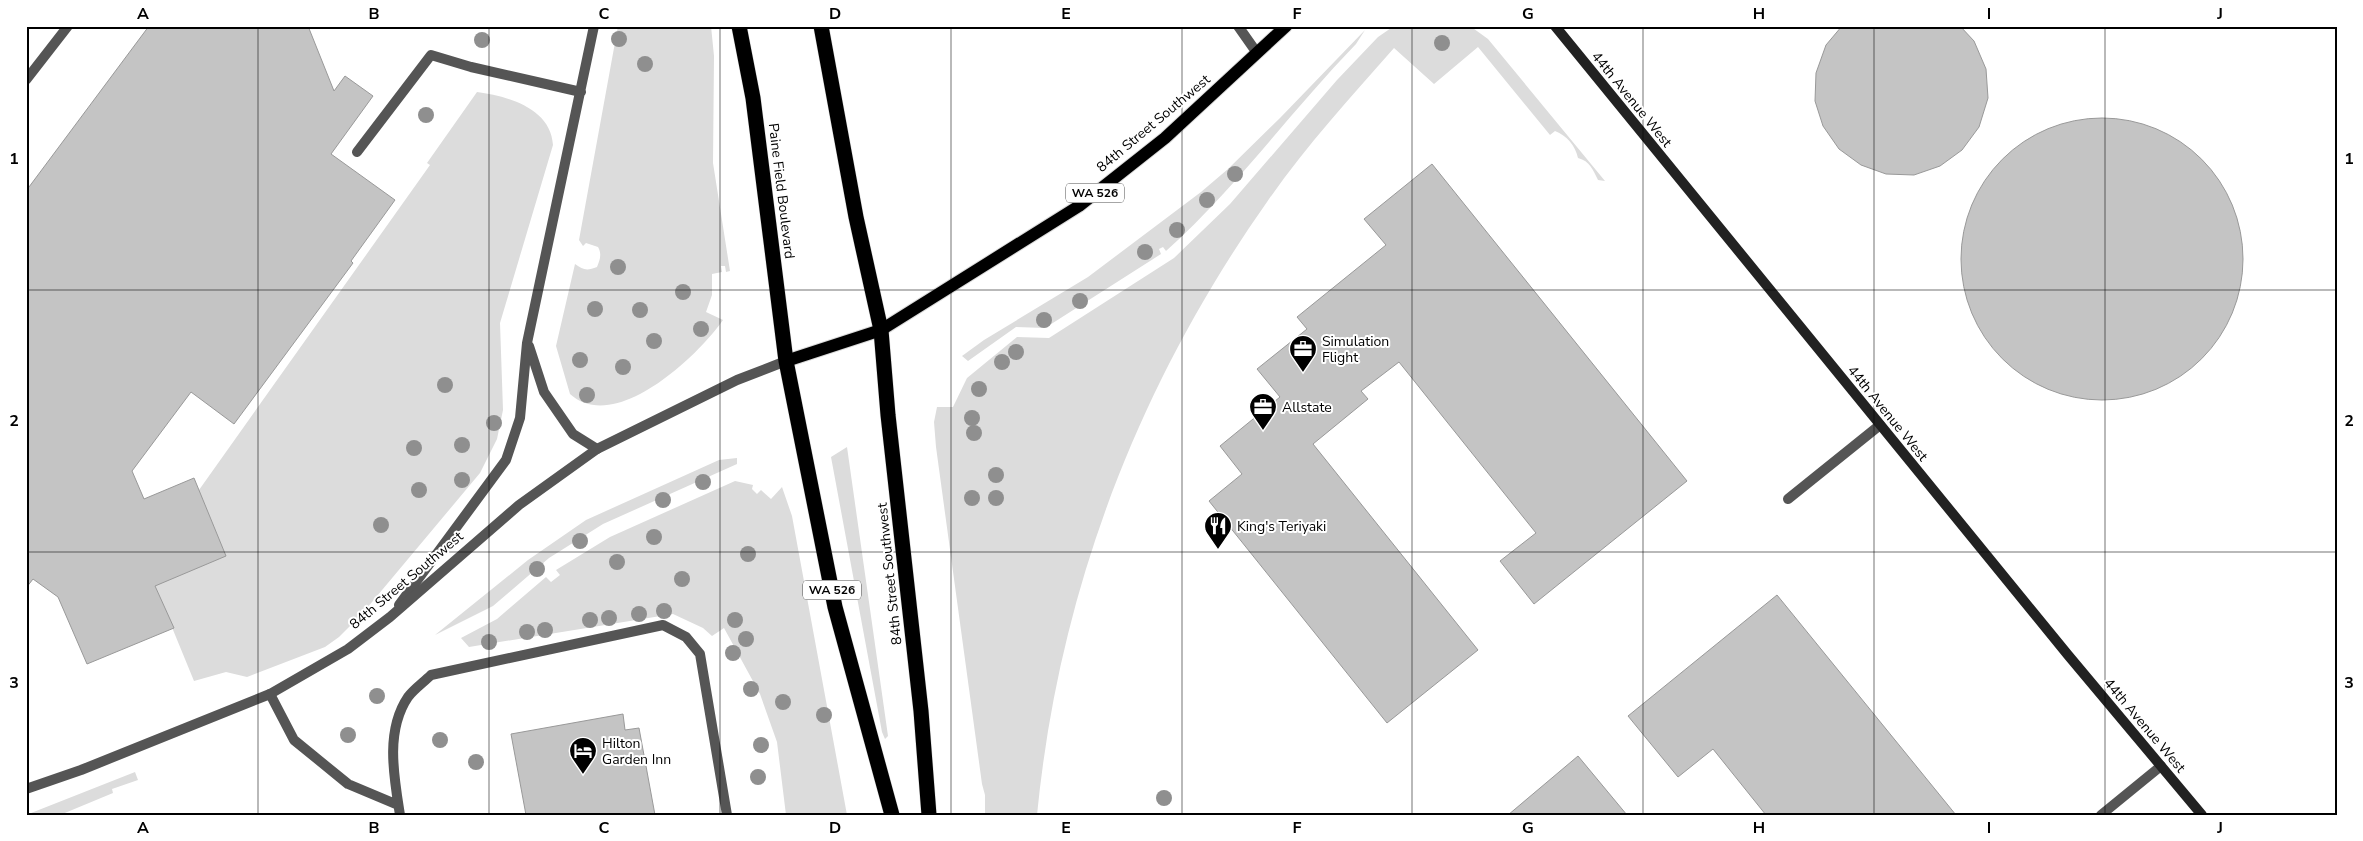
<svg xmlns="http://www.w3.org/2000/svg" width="2363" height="841" viewBox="0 0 2363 841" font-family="'Nunito Sans',sans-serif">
<rect width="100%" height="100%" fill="#fff"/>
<path fill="#dcdcdc" d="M618,26H711L714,56L713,163L730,271L726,272L725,266H721L722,272L712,274V295L706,312L723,320C698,356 615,435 570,394L556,346L575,264C583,270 587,271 597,267C600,260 602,254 598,247L586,243L583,246L579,240Z
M1394,26H1470L1488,39L1605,181L1598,180C1593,170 1590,161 1578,158C1575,145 1567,136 1555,131L1550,135L1478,47L1434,84L1394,48C1350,98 1305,147 1267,202C1138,385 1059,591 1037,815H985V795L982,784L936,447L934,422L937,407H953L967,378L1017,337L1049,338L1174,258L1230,204L1337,80L1378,37Z
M1365,30L1356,44C1291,111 1236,188 1166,251L1163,247L1159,249L1161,254L1045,328L1016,327L968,361L962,356L984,340L1088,277L1201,192L1228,169L1280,118Z
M477,92C507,96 551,108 553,145L500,323L503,410L497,439L480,473L362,614L339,637L325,647L247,677L226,672L194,681L155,586L199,490L430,165L427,163Z
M847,447L888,736L885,739L882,732L831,457Z
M737,458V464L603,524L549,558L493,606L435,635L528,560L586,520L719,460Z
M735,481L753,485L752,489L757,494L761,490L771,499L782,487L792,516L847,815H786L777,742L760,694L724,628L712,636L703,628L673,614L469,647L461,638L497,619L546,577L551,582L560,575L556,570L610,537Z
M135,772L138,780L112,789L113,793L60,815H26Z"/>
<path fill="#c4c4c4" stroke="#999" d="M149,26H308L334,91L345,76L373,96L331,154L395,200L351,261L353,263L234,424L191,392L132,471L144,499L194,478L226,556L155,586L174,628L87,664L58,597L33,579L26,588V191Z
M1842,26H1960L1974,41L1986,69L1988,98L1979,127L1962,150L1940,166L1914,175L1886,174L1861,165L1839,149L1823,126L1815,101L1816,73L1826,45Z
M1961 259a141 141 0 1 1 282 0a141 141 0 1 1-282 0Z
M1432,164L1687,481L1534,604L1500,561L1536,533L1399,362L1361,391L1368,399L1313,444L1478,650L1387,723L1209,501L1242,474L1220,446L1280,397L1257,369L1307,329L1297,317L1386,245L1364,219Z
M1777,595L1956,815H1766L1713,749L1678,777L1628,716Z
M623,714L625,730L639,728L655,815H526L511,734Z
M1578,756L1627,815H1508Z"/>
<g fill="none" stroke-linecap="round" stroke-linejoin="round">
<defs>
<path id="primary" d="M786,361L881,330L1079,206L1165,138L1286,26"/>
<path id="highway" d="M739,26L753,98L786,361L835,607L892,815
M821,26L856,217L881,330L888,415L921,711L929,815"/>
</defs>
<use href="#primary" stroke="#dbdbdb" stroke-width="14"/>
<use href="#highway" stroke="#dbdbdb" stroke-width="16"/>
<path stroke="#555" stroke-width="10" d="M1238,26L1257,53
M26,80L68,26
M357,152L431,55L471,67L581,92
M529,346L544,392L573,434L597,449
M1788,499L1880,425
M399,605L506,460L520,418L527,343L594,26
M270,694L294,740L348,784L398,805
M400,815C394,777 385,731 408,697C414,689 424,682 431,675L663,625L686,637L700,654L727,815
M2101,815L2161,766"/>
<path stroke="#555" stroke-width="10" d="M26,789L81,770L270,694L348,649L390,617L519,505L597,449L737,380L786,361"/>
<path stroke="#222" stroke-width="10" d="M1555,26L2068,655L2202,815"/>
<use href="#primary" stroke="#000" stroke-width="12"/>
<use href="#highway" stroke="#000" stroke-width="15"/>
</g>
<g fill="#8f8f8f">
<circle cx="619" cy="39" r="8"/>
<circle cx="482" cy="40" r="8"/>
<circle cx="1442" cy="43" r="8"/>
<circle cx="645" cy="64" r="8"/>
<circle cx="426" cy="115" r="8"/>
<circle cx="1235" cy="174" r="8"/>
<circle cx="1207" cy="200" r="8"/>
<circle cx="1177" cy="230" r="8"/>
<circle cx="1145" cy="252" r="8"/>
<circle cx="618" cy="267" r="8"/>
<circle cx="683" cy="292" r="8"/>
<circle cx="1080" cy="301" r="8"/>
<circle cx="595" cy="309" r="8"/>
<circle cx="640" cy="310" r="8"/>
<circle cx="1044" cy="320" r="8"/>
<circle cx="701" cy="329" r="8"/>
<circle cx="654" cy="341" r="8"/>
<circle cx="1016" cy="352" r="8"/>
<circle cx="580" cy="360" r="8"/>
<circle cx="1002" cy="362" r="8"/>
<circle cx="623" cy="367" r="8"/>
<circle cx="445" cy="385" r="8"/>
<circle cx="979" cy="389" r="8"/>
<circle cx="587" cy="395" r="8"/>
<circle cx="972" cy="418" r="8"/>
<circle cx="494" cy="423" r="8"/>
<circle cx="974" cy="433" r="8"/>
<circle cx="462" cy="445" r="8"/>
<circle cx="414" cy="448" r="8"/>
<circle cx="996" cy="475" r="8"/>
<circle cx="462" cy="480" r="8"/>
<circle cx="703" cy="482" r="8"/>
<circle cx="419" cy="490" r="8"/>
<circle cx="972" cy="498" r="8"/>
<circle cx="996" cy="498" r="8"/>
<circle cx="663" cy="500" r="8"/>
<circle cx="381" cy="525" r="8"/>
<circle cx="654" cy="537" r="8"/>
<circle cx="580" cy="541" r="8"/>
<circle cx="748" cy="554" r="8"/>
<circle cx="617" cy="562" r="8"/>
<circle cx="537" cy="569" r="8"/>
<circle cx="682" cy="579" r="8"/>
<circle cx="664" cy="611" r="8"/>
<circle cx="639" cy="614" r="8"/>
<circle cx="609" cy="618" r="8"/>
<circle cx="590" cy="620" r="8"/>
<circle cx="735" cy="620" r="8"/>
<circle cx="545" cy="630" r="8"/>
<circle cx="527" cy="632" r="8"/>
<circle cx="746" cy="639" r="8"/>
<circle cx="489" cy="642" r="8"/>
<circle cx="733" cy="653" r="8"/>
<circle cx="751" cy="689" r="8"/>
<circle cx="377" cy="696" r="8"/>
<circle cx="783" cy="702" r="8"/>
<circle cx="824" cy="715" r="8"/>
<circle cx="348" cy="735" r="8"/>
<circle cx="440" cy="740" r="8"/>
<circle cx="761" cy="745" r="8"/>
<circle cx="476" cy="762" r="8"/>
<circle cx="758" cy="777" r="8"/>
<circle cx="1164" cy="798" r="8"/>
</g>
<path fill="none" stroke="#000" stroke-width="1" stroke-opacity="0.55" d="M258,26V815M489,26V815M720,26V815M951,26V815M1182,26V815M1412,26V815M1643,26V815M1874,26V815M2105,26V815M26,290H2337M26,552H2337"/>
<defs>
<symbol id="office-pin" viewBox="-11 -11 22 30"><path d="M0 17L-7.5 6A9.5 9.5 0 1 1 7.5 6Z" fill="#000" stroke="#fff"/><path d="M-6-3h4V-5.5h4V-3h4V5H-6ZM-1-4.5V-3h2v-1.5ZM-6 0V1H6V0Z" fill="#fff"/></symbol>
<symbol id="restaurant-pin" viewBox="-11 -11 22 30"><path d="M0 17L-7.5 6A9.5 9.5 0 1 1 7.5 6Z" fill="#000" stroke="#fff"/><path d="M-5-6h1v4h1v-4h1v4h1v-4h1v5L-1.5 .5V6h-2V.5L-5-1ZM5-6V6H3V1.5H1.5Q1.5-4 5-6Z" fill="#fff"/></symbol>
<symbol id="hotel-pin" viewBox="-11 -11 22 30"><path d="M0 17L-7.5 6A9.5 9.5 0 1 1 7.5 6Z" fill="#000" stroke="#fff"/><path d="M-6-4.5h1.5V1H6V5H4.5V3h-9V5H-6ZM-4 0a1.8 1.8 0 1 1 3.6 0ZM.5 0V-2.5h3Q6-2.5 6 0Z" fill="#fff"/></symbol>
</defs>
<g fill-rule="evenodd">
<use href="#office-pin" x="1287" y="333" width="32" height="43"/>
<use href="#office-pin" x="1247" y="391" width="32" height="43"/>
<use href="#restaurant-pin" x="1202" y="510" width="32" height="43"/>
<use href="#hotel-pin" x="567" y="735" width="32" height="43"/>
</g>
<g text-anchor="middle" stroke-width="4" stroke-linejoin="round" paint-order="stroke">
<g fill="#fff" stroke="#4c4c4c" stroke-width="1">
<rect x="1066" y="183.5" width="58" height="19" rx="4"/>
<rect x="803" y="580.5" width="58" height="19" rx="4"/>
</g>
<g font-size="12" font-weight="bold" fill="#000">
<text x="1095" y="197">WA 526</text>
<text x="832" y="594">WA 526</text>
</g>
<g font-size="14" fill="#000" stroke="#fff">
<text transform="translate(1632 99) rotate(51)" y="5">44th Avenue West</text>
<text transform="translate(1153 123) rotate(-40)" y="5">84th Street Southwest</text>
<text transform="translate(782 191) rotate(83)" y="5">Paine Field Boulevard</text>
<text transform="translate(1888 413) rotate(51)" y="5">44th Avenue West</text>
<text transform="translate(889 574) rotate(-96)" y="5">84th Street Southwest</text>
<text transform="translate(406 580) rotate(-40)" y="5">84th Street Southwest</text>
<text transform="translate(2145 725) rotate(50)" y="5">44th Avenue West</text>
</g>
<g font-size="14" fill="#000" stroke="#fff" text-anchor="start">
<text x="1322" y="346">Simulation<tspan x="1322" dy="16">Flight</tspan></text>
<text x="1282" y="412">Allstate</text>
<text x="1237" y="531">King's Teriyaki</text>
<text x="602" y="748">Hilton<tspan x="602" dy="16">Garden Inn</tspan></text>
</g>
</g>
<rect width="2363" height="841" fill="none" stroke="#ffffff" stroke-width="55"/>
<rect x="28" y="28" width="2308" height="786" fill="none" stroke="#000" stroke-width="2"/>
<g font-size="16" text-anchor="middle" font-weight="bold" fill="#000">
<text x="143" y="19">A</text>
<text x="374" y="19">B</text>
<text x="604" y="19">C</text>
<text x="835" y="19">D</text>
<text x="1066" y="19">E</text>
<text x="1297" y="19">F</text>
<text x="1528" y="19">G</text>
<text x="1759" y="19">H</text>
<text x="1989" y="19">I</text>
<text x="2220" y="19">J</text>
<text x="14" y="164">1</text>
<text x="2349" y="164">1</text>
<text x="14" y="426">2</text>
<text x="2349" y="426">2</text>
<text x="14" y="688">3</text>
<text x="2349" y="688">3</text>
<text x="143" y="833">A</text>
<text x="374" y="833">B</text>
<text x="604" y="833">C</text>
<text x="835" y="833">D</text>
<text x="1066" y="833">E</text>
<text x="1297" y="833">F</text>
<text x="1528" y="833">G</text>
<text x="1759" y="833">H</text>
<text x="1989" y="833">I</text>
<text x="2220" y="833">J</text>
</g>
</svg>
